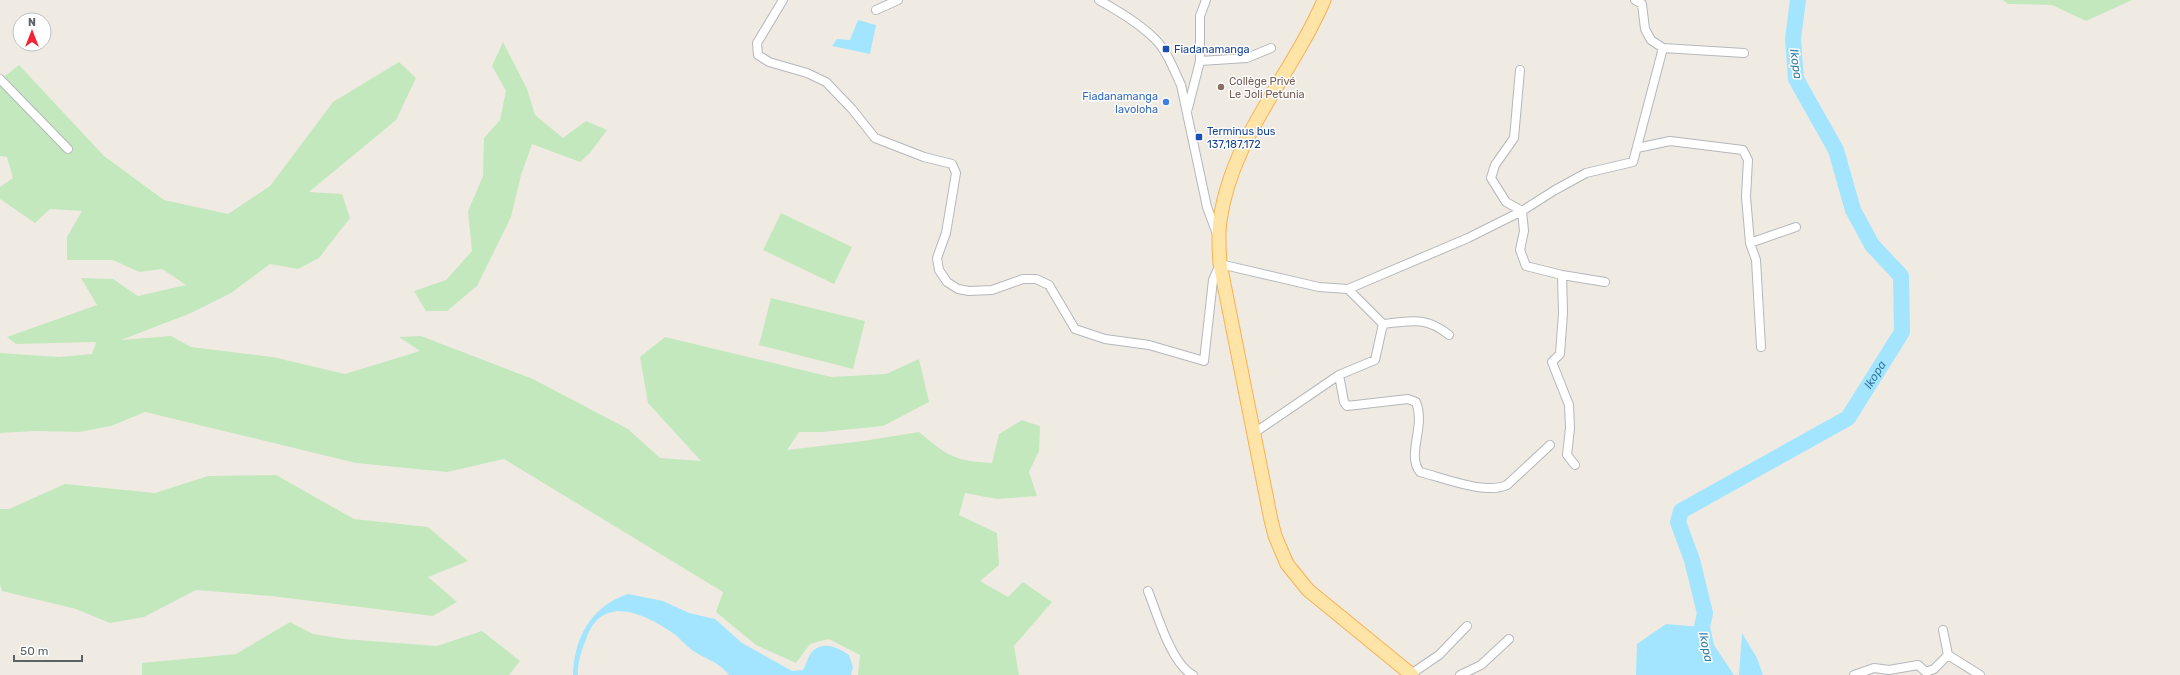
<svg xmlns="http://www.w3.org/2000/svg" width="2180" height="675" viewBox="0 0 2180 675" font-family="Rubik,sans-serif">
<rect width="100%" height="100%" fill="#efebe3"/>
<path fill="#c4e8be" d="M2003,0H2132L2086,21L2052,5L2008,4Z
M503,42L527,89L535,115L563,138L586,121L607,130L590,153L580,162L532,144L521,175L511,217L477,286L447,311H426L414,291L446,280L472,251L468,211L483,176L484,138L500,120L506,91L492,66Z
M399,62L416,78L396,120L309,192L342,194L350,218L319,258L298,269L270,264L231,293L191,313L121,340L171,336L191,347L273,357L345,374L420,351L399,337L421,336L533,379L628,429L660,458L701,461L648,403L640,357L665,337L831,377L886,374L919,359L929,402L883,426L822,432H799L787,450L863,441L919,432C948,456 954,461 992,463L999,434L1022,420L1040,426L1039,451L1029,472L1037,496L997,499L965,493L959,515L997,533L999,565L980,581L1008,597L1023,582L1052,602L1014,646L1019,675H858L860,655L829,639L810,644L796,663L756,645L716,612L723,592L504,459L447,472L356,463L145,412L111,426L79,432L36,431L0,433V353L59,357L92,354L96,342L16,344L7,337L97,305L81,278L113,279L138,296L186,285L162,269L139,272L113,260H67V237L82,211L50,209L35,223L0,199V187L13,178L7,157L0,156V80L19,65L104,156L164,200L228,214L270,186L333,102Z
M781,213L852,247L834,284L763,250Z
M771,298L865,321L853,369L759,345Z
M276,475L354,519L428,527L468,561L428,577L457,602L433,616L271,596L196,590L144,617L110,623L76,609L2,591L0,584V509H9L65,484L155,493L208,476Z
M290,622L313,634L344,639L437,646L482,631L520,661L509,675H142V663L236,654Z"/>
<path fill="#a3e5ff" d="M858,20L876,25L870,54L832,46L837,39L850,40Z
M628,594L663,601L689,613L715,619L742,643L792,671L803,670C806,665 808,657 811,653C822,639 839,648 849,655L853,667L851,675H729C717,660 706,660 692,650C685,645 680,638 673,633C647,615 605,594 588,634C583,647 577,661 578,675H573C574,638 591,606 628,594Z
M1666,624L1702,627L1734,675H1636L1637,644Z
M1742,633L1757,658L1763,675H1739Z"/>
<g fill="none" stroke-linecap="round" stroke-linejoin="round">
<path stroke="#a3e5ff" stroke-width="16" id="s1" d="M1712,675L1702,627L1705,613L1692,560L1678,522L1681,511L1848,418L1902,332L1901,276L1872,245L1853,210L1836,150L1796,79L1793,39L1798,0"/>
<defs>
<path id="minor" d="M783,0L757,43L758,55L769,62L807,73L826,82L852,109L875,138L924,157L952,164L956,173L946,233L937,258L939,270L947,282L958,289L969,291L992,290L1023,279H1036L1049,285L1075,329L1105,339L1149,345L1204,361L1213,280L1220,264L1319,287L1348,289L1468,238L1522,211L1555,190L1586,173L1633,162L1663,48
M1099,0C1118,11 1139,23 1155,39C1167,51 1174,70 1181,85L1207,207L1217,234
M1635,0L1642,4L1645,29L1651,40L1663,48L1744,53
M876,10L898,0
M1200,61L1247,58L1271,48
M1520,70L1514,138L1495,165L1491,178L1506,202L1522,211L1524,231L1520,250L1526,266L1562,275L1563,313L1560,354L1552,362L1569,405L1570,428L1567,455L1575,465
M0,79L68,149
M1188,108L1200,61V16L1206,0
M1637,148L1670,141L1743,150L1748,160L1746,197L1750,243L1756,260L1761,347
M1750,243L1796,227
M1562,275L1605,282
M1348,289L1383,324C1410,321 1426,316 1449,335
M1339,375L1344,402L1347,406L1408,399L1416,402C1426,426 1406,455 1420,472C1444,478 1485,495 1507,485L1550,445
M1254,433L1339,375L1375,360L1383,324
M1148,591C1157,613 1171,664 1193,675
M1943,630L1948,655L1980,675
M1411,674L1439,655L1467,626
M1460,675L1481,665L1509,639
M1854,675L1874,668L1889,670L1918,665L1926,672L1934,669L1948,655"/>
<path id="primary" d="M1324,0C1292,75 1231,138 1220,221C1218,235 1219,250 1220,264L1271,520L1275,536L1287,564L1308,590L1412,675"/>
</defs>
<use href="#minor" stroke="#b4b7bb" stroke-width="10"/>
<use href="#primary" stroke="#f9b152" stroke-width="15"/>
<use href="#minor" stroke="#fff" stroke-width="8"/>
<use href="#primary" stroke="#ffe4a8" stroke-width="13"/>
</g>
<g fill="#1a4fb4" stroke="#fff" stroke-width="1.5">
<rect x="1162" y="45" width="8" height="8" rx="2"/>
<rect x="1195" y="133" width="8" height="8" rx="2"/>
</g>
<circle fill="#8d6e63" stroke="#fff" stroke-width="1.5" cx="1221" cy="87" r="4"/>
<circle fill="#3f7fe0" stroke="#fff" stroke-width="1.5" cx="1166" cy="102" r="4"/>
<g text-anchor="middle" stroke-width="3" stroke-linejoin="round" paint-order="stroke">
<g font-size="11" fill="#164399" stroke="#fff" text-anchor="start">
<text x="1174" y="53">Fiadanamanga</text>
<text x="1207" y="135">Terminus bus<tspan x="1207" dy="13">137,187,172</tspan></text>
</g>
<g font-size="11" fill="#785e54" stroke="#fff" text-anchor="start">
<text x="1229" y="85">Collège Privé<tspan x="1229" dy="13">Le Joli Petunia</tspan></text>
</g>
<g font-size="11" fill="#366cbe" stroke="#fff" text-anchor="end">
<text x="1158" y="100">Fiadanamanga<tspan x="1158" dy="13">Iavoloha</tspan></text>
</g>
<g font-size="12" font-style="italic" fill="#357ca5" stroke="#fff">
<text transform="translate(1796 64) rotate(82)" y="4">Ikopa</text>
<text dy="4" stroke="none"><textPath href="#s1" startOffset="412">Ikopa</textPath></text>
<text transform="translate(1706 647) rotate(78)" y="4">Ikopa</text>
</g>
</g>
<g transform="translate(32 32)"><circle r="19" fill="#ffffff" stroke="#bdc0c1"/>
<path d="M0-3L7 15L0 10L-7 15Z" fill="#f32534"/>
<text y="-6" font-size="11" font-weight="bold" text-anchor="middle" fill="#5b6165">N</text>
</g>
<path d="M14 655v6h68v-6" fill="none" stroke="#5b6165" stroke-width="2"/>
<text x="20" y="655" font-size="12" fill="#5b6165" stroke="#ffffff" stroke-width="3" paint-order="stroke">50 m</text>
</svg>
